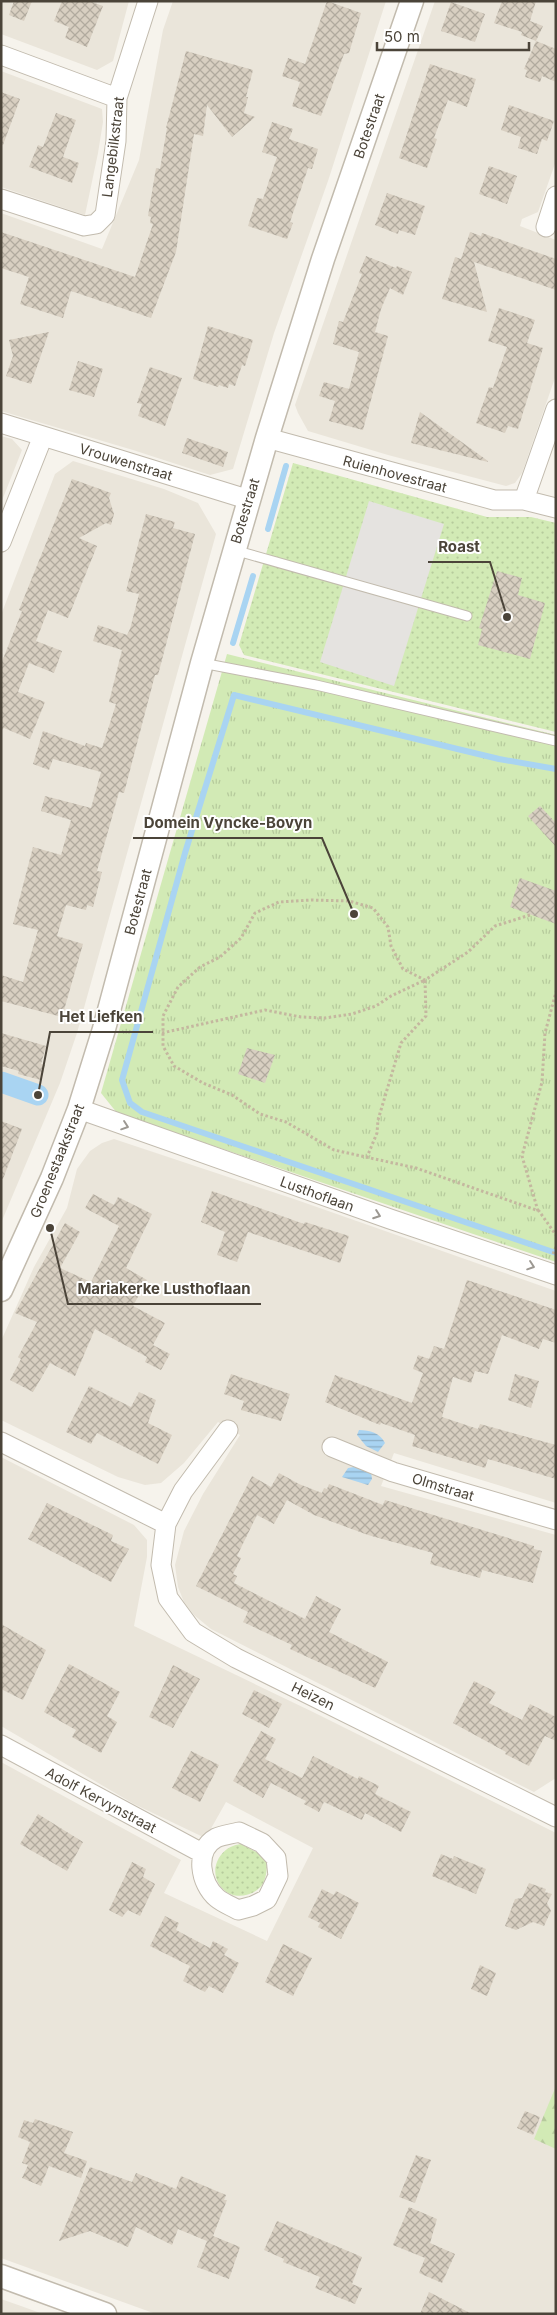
<svg xmlns="http://www.w3.org/2000/svg" width="557" height="2315" viewBox="0 0 557 2315" font-family="Inter,sans-serif">
<defs>
<pattern id="grass-dots" width="8" height="8" patternUnits="userSpaceOnUse" patternTransform="scale(1.25)"><rect width="8" height="8" fill="#d2eab5"/><path d="M2 2h.1M6 6h.1" fill="none" stroke="#b6ca9c" stroke-width="1.8" stroke-linecap="round"/></pattern>
<pattern id="forest-firs" width="22" height="20" patternUnits="userSpaceOnUse" patternTransform="scale(1.25)"><rect width="22" height="20" fill="#d2eab5"/><path d="M5 1l3.5 6h-7zM16 11l3.5 6h-7z" fill="#b6ca9c"/></pattern>
<pattern id="park-tufts" width="24" height="20" patternUnits="userSpaceOnUse" patternTransform="scale(1.25)"><rect width="24" height="20" fill="#d2eab5"/><path d="M3 7l-1-3M5 7V3M7 7l1-3M15 17l-1-3M17 17v-4M19 17l1-3" fill="none" stroke="#b6ca9c"/></pattern>
<pattern id="water-rules" width="6" height="5" patternUnits="userSpaceOnUse" patternTransform="scale(1.25)"><rect width="6" height="5" fill="#a9d4f2"/><path d="M0 2.5h6" fill="none" stroke="#8caec5"/></pattern>
<pattern id="building-cross-hatch" width="8" height="8" patternUnits="userSpaceOnUse" patternTransform="scale(1.25)"><rect width="8" height="8" fill="#d8cfc1"/><path d="M0 0l8 8M0 8l8-8" fill="none" stroke="#b1aa9e"/></pattern>
</defs>
<rect width="100%" height="100%" fill="#f6f3ec"/>
<path fill="#eae5da" d="M1,1H129L113,61L97,70L1,34Z
M173,1H386L328,181L274,333L233,469L210,475L133,450L1,411V213L102,249L139,160L163,30Z
M435,1H556V161L538,212L522,219L520,226L556,240V375L522,473L515,483L506,486L388,455L308,431L298,413L295,405Z
M1,71L102,109L103,122L98,153L85,215L1,187Z
M1,436L12,439L22,450L1,503Z
M73,461L164,489L198,503L216,534L77,1033L60,1083L1,1223V615L55,474Z
M114,1139L294,1199L556,1291V1503L394,1453L381,1486L556,1535V1778L534,1792L211,1629L194,1615L184,1602L178,1587L175,1565L184,1531L203,1494L240,1435L218,1422L184,1463L161,1483L145,1485L118,1477L1,1420V1341L34,1267L67,1208L77,1169L90,1151L102,1143Z
M1,1457L134,1525L147,1540V1557L134,1626L313,1712L556,1833V2314H156L1,2258V1762L181,1860L164,1893L267,1941L313,1848L226,1802L209,1832L201,1836L134,1804L1,1726Z
M1,2299L21,2306L43,2314H1Z"/>
<path fill="url(#grass-dots)" d="M293,463L487,517H531L556,523V732L244,655L239,645Z
M241,1844L260,1854L267,1863C267,1870 266,1879 262,1885C254,1896 234,1900 224,1890C206,1874 218,1846 241,1844Z"/>
<path fill="url(#forest-firs)" d="M556,2086V2149L534,2139Z"/>
<path fill="url(#park-tufts)" d="M227,654L556,735V1262L117,1113L101,1093Z"/>
<path fill="#e5e3e0" d="M369,501L444,524L394,686L320,662Z"/>
<path fill="url(#water-rules)" d="M359,1430C370,1430 380,1433 385,1443L378,1452L366,1446L357,1435Z
M354,1467L371,1472L372,1479L368,1485L342,1477L348,1468Z"/>
<g fill="none" stroke-linecap="round" stroke-linejoin="round">
<path stroke="#a9d4f2" stroke-width="6" d="M268,529L286,466
M233,643L253,576
M556,769L499,759L234,695L185,853L122,1080L130,1103L142,1112L556,1253"/>
<path stroke="#a9d4f2" stroke-width="21" d="M1,1082L38,1095"/>
</g>
<path fill="url(#building-cross-hatch)" d="M14,1H32L24,21L9,15Z
M62,1H89L103,6L87,47L65,38L69,27L54,21Z
M327,1L361,13L349,53L344,54L321,116L292,106L300,82L282,76L288,58L305,64Z
M502,1H536L530,21L543,26L536,41L556,49V82L542,76L540,82L525,77L527,70L524,69L536,41L521,35L522,32L494,23Z
M451,2L485,14L475,42L441,31Z
M186,51L253,70L246,97H248L244,113L255,117L232,137L207,105L203,136L194,134L176,252L151,318L71,291L63,318L20,304L29,277L1,268V232L135,277L153,224L150,223L151,217L148,216L156,168L160,169L167,128H166Z
M430,64L476,79L467,107L448,100L434,138L437,139L427,168L399,158Z
M1,92L20,99L3,145H1Z
M509,105L554,121L547,141L542,139L537,154L518,148L521,137L501,130Z
M56,113L76,120L63,157L79,163L72,183L29,167L38,145L43,147Z
M272,122L293,129L289,139L318,149L312,169L308,168L290,222L293,223L287,239L248,226L257,198L263,199L277,157L262,152Z
M489,166L517,176L507,204L479,194Z
M387,193L425,206L415,235L399,230L398,234L375,225Z
M470,232L481,236L482,233L556,259V290L474,262L487,312L442,299L455,257L461,259Z
M366,256L396,268L397,266L412,272L403,295L390,288L381,309L375,332L388,336L363,430L329,421L335,401L319,396L324,382L349,389L359,352L333,344L339,321L343,322L362,274L359,273Z
M499,308L535,320L527,343L543,348L518,429L508,426L505,433L476,423L489,387L493,388L507,347L488,341Z
M208,326L253,340L245,366L242,365L235,386L229,384L228,388L219,385L218,387L193,379Z
M49,332L31,384L6,376L13,356L9,340Z
M78,361L103,369L94,397L69,390Z
M150,367L182,378L165,426L138,416L142,404L137,403Z
M420,412L488,461V462L411,443Z
M187,438L228,452L223,467L182,453Z
M72,479L111,493L109,498L114,514L111,525L106,523L79,538L97,546L68,618L48,610L36,641L62,651L54,673L29,663L18,692L45,702L30,739L4,728L1,731V664L22,611L19,610Z
M146,514L175,522L173,528L195,534L158,675H155L124,793L119,792L97,871L102,872L93,907L87,905L86,910L66,905L57,936L83,944L62,1017L1,1001V975L23,982L38,930L13,924L33,847L61,855L71,820L41,811L45,796L91,808L101,772L53,759L49,770L33,764L43,731L85,746L86,743L102,748L116,704L109,702L122,650L93,641L98,625L127,635L130,629L139,594L126,591Z
M497,571L522,578L518,595L545,603L530,659L478,645L482,629L479,628Z
M540,806L556,823V847L528,816Z
M520,878L556,891V924L510,907Z
M1,1033L46,1046L41,1064L45,1065L41,1080L18,1074L19,1071L1,1066Z
M247,1048L275,1055L265,1083L238,1074Z
M1,1121L22,1129L3,1179H1Z
M212,1191L304,1224L305,1222L349,1236L340,1263L248,1232L237,1262L217,1255L225,1232L201,1222Z
M93,1194L114,1205L118,1197L152,1214L126,1268L147,1280L133,1306L165,1323L153,1345L170,1354L161,1370L145,1362L147,1357L95,1329L75,1376L50,1363L33,1392L10,1380L21,1359L18,1357L37,1322L15,1313L65,1223L80,1232L60,1268L91,1282L119,1226L85,1208Z
M467,1280L556,1310V1343L543,1339L539,1349L502,1335L488,1374L475,1371L471,1383L453,1377L442,1417L478,1429L480,1424L556,1445V1479L488,1459L485,1468L412,1446L415,1435L381,1423L380,1425L325,1402L335,1375L412,1403L423,1373L413,1369L418,1355L429,1359L434,1346L444,1349Z
M231,1374L290,1394L281,1421L241,1410L244,1401L224,1394Z
M515,1374L539,1381L531,1408L508,1400Z
M89,1386L131,1407L139,1392L156,1400L148,1423L172,1435L158,1464L97,1433L91,1444L66,1432Z
M279,1473L299,1484L322,1493L324,1488L327,1489L329,1484L383,1505L385,1500L534,1546V1549L542,1551L533,1583L482,1570L480,1578L430,1564L433,1553L368,1535L314,1515L287,1500L274,1524L257,1515L237,1556L241,1558L233,1574L237,1576L234,1583L305,1619L316,1596L341,1609L329,1632L388,1662L375,1688L290,1649L292,1645L243,1622L248,1612L196,1586L252,1476L271,1487Z
M47,1503L113,1535L111,1541L129,1549L111,1582L28,1539Z
M1,1624L46,1650L23,1700L1,1689Z
M69,1664L120,1692L107,1716L117,1722L101,1753L72,1737L76,1730L44,1712Z
M173,1665L200,1679L173,1728L149,1717Z
M474,1681L496,1692L489,1703L522,1720L530,1704L556,1717V1741L545,1736L529,1766L505,1754L506,1752L453,1723Z
M254,1690L282,1704L269,1728L242,1714Z
M261,1731L276,1739L265,1759L302,1778L313,1756L358,1779L359,1776L379,1786L375,1794L411,1812L401,1832L365,1813L362,1820L324,1802L319,1812L304,1804L306,1801L271,1783L263,1798L233,1781Z
M191,1751L219,1765L200,1802L172,1788Z
M38,1814L83,1842L67,1871L20,1844Z
M441,1854L453,1859L454,1856L486,1869L476,1894L432,1876Z
M132,1862L146,1869L143,1877L155,1884L140,1916L128,1910L122,1917L109,1910Z
M529,1883L546,1889L545,1892L552,1894L547,1903L551,1911L544,1926L533,1922L516,1930L505,1926L515,1899L522,1898Z
M322,1889L334,1895L336,1891L359,1903L341,1939L318,1927L320,1923L308,1917Z
M165,1916L179,1923L176,1930L210,1948L213,1941L228,1949L224,1955L239,1963L223,1993L209,1986L205,1992L183,1981L190,1966L150,1946Z
M283,1944L312,1958L293,1996L265,1982Z
M480,1965L496,1973L487,1996L471,1989Z
M525,2111L540,2117L533,2135L517,2128Z
M35,2119L73,2132L64,2153L87,2161L81,2178L49,2166L41,2186L22,2178L28,2165L22,2163L30,2142L18,2137L24,2120L33,2123Z
M416,2155L431,2160L415,2203L399,2197Z
M90,2167L132,2182L136,2173L176,2189L181,2176L226,2195L224,2200H227L213,2236L240,2247L229,2279L197,2267L207,2241L178,2229L172,2245L136,2227L128,2247L90,2231L59,2241Z
M409,2207L437,2219L430,2243L455,2254L442,2283L419,2273L425,2258L393,2245Z
M277,2221L362,2257L352,2284L362,2288L355,2304L315,2288L320,2277L283,2262L284,2259L264,2250Z
M429,2292L472,2314H420Z"/>
<g fill="none" stroke-linecap="round" stroke-linejoin="round">
<defs>
<path id="service" d="M234,550L467,616
M202,663L316,685L556,741"/>
<path id="minor" d="M1,55L117,98
M1,199L84,226L96,224L105,215L116,141L117,98L148,1
M546,227L556,196
M1,423L250,500
M267,438L494,500H524L556,508
M524,500L556,409
M1,542L43,436
M79,1109L390,1219L556,1275
M1,1442L166,1524L161,1565L168,1598L193,1632L236,1658L556,1817
M332,1447L393,1472L556,1520
M166,1524L183,1491L228,1430
M1,1745L202,1853
M239,1832L262,1843L276,1858L278,1876L267,1899L253,1906L238,1910C231,1906 223,1903 217,1898C200,1884 194,1850 216,1838C222,1835 232,1834 239,1832Z"/>
<path id="tertiary" d="M1,1290L52,1178L79,1109L104,1029L202,663L267,438L323,259L412,1
M1,2276L105,2314"/>
</defs>
<use href="#service" stroke="#c2bbae" stroke-width="11"/>
<use href="#minor" stroke="#c2bbae" stroke-width="21"/>
<use href="#tertiary" stroke="#c2bbae" stroke-width="25"/>
<path stroke="#c4b79f" stroke-width="3" stroke-dasharray="2.5 2.5" stroke-linecap="butt" d="M530,915L495,926L468,952L425,980L403,969L391,946L388,927L373,908L349,901L311,900L279,902L255,913L241,938L220,957L200,967L178,987L163,1016V1046L174,1066L203,1083L232,1095L260,1114L286,1122L334,1150L416,1168L539,1211L556,1235
M162,1033L265,1010L301,1017L325,1018L352,1014L376,1006L391,996L425,980L426,1016L401,1043L378,1120L377,1133L367,1157
M538,1211L522,1156L542,1082L545,1033L556,992
M553,1254L556,1247"/>
<use href="#service" stroke="#fff" stroke-width="9"/>
<use href="#minor" stroke="#fff" stroke-width="19"/>
<use href="#tertiary" stroke="#fff" stroke-width="22"/>
</g>
<defs><path id="oneway-chevron" d="M-2-3.5L2.5 0L-2 3.5" fill="none" stroke-width="1.6" stroke-linecap="round" stroke-linejoin="round" transform="scale(1.25)"/></defs>
<g stroke="#9c9892">
<use href="#oneway-chevron" transform="translate(125 1126) rotate(19)"/>
<use href="#oneway-chevron" transform="translate(377 1215) rotate(20)"/>
<use href="#oneway-chevron" transform="translate(531 1266) rotate(19)"/>
</g>
<g text-anchor="middle" stroke-width="4" stroke-linejoin="round" paint-order="stroke">
<g font-size="14" fill="#4b4439" stroke="#fff">
<text transform="translate(369 126) rotate(-71)" y="5">Botestraat</text>
<text transform="translate(113 147) rotate(-83)" y="5">Langebilkstraat</text>
<text transform="translate(126 462) rotate(17)" y="5">Vrouwenstraat</text>
<text transform="translate(395 474) rotate(15)" y="5">Ruienhovestraat</text>
<text transform="translate(245 511) rotate(-73)" y="5">Botestraat</text>
<text transform="translate(138 902) rotate(-75)" y="5">Botestraat</text>
<text transform="translate(57 1161) rotate(-68)" y="5">Groenestaakstraat</text>
<text transform="translate(317 1194) rotate(20)" y="5">Lusthoflaan</text>
<text transform="translate(443 1487) rotate(17)" y="5">Olmstraat</text>
<text transform="translate(313 1696) rotate(26)" y="5">Heizen</text>
<text transform="translate(101 1800) rotate(28)" y="5">Adolf Kervynstraat</text>
</g>
</g>
<path fill="none" stroke="#4b4439" stroke-width="2" d="M507 617L490 562H428M354 914L322 838H133M38 1095L50 1032H153M50 1228L68 1304H261"/>
<g fill="#4b4439" stroke="#fff" stroke-width="2">
<circle cx="507" cy="617" r="5"/>
<circle cx="354" cy="914" r="5"/>
<circle cx="38" cy="1095" r="5"/>
<circle cx="50" cy="1228" r="5"/>
</g>
<g font-size="15" text-anchor="middle" font-weight="bold" fill="#4b4439" stroke="#fff" stroke-width="4" stroke-linejoin="round" paint-order="stroke">
<text x="459" y="552">Roast</text>
<text x="228" y="828">Domein Vyncke-Bovyn</text>
<text x="101" y="1022">Het Liefken</text>
<text x="164" y="1294">Mariakerke Lusthoflaan</text>
</g>
<rect width="557" height="2315" fill="none" stroke="#4b4439" stroke-width="5"/>
<path d="M377 42v8h152v-8" fill="none" stroke="#4b4439" stroke-width="2.5"/>
<text x="384" y="42" font-size="15" fill="#4b4439" stroke="#ffffff" stroke-width="4" paint-order="stroke">50 m</text>
</svg>
